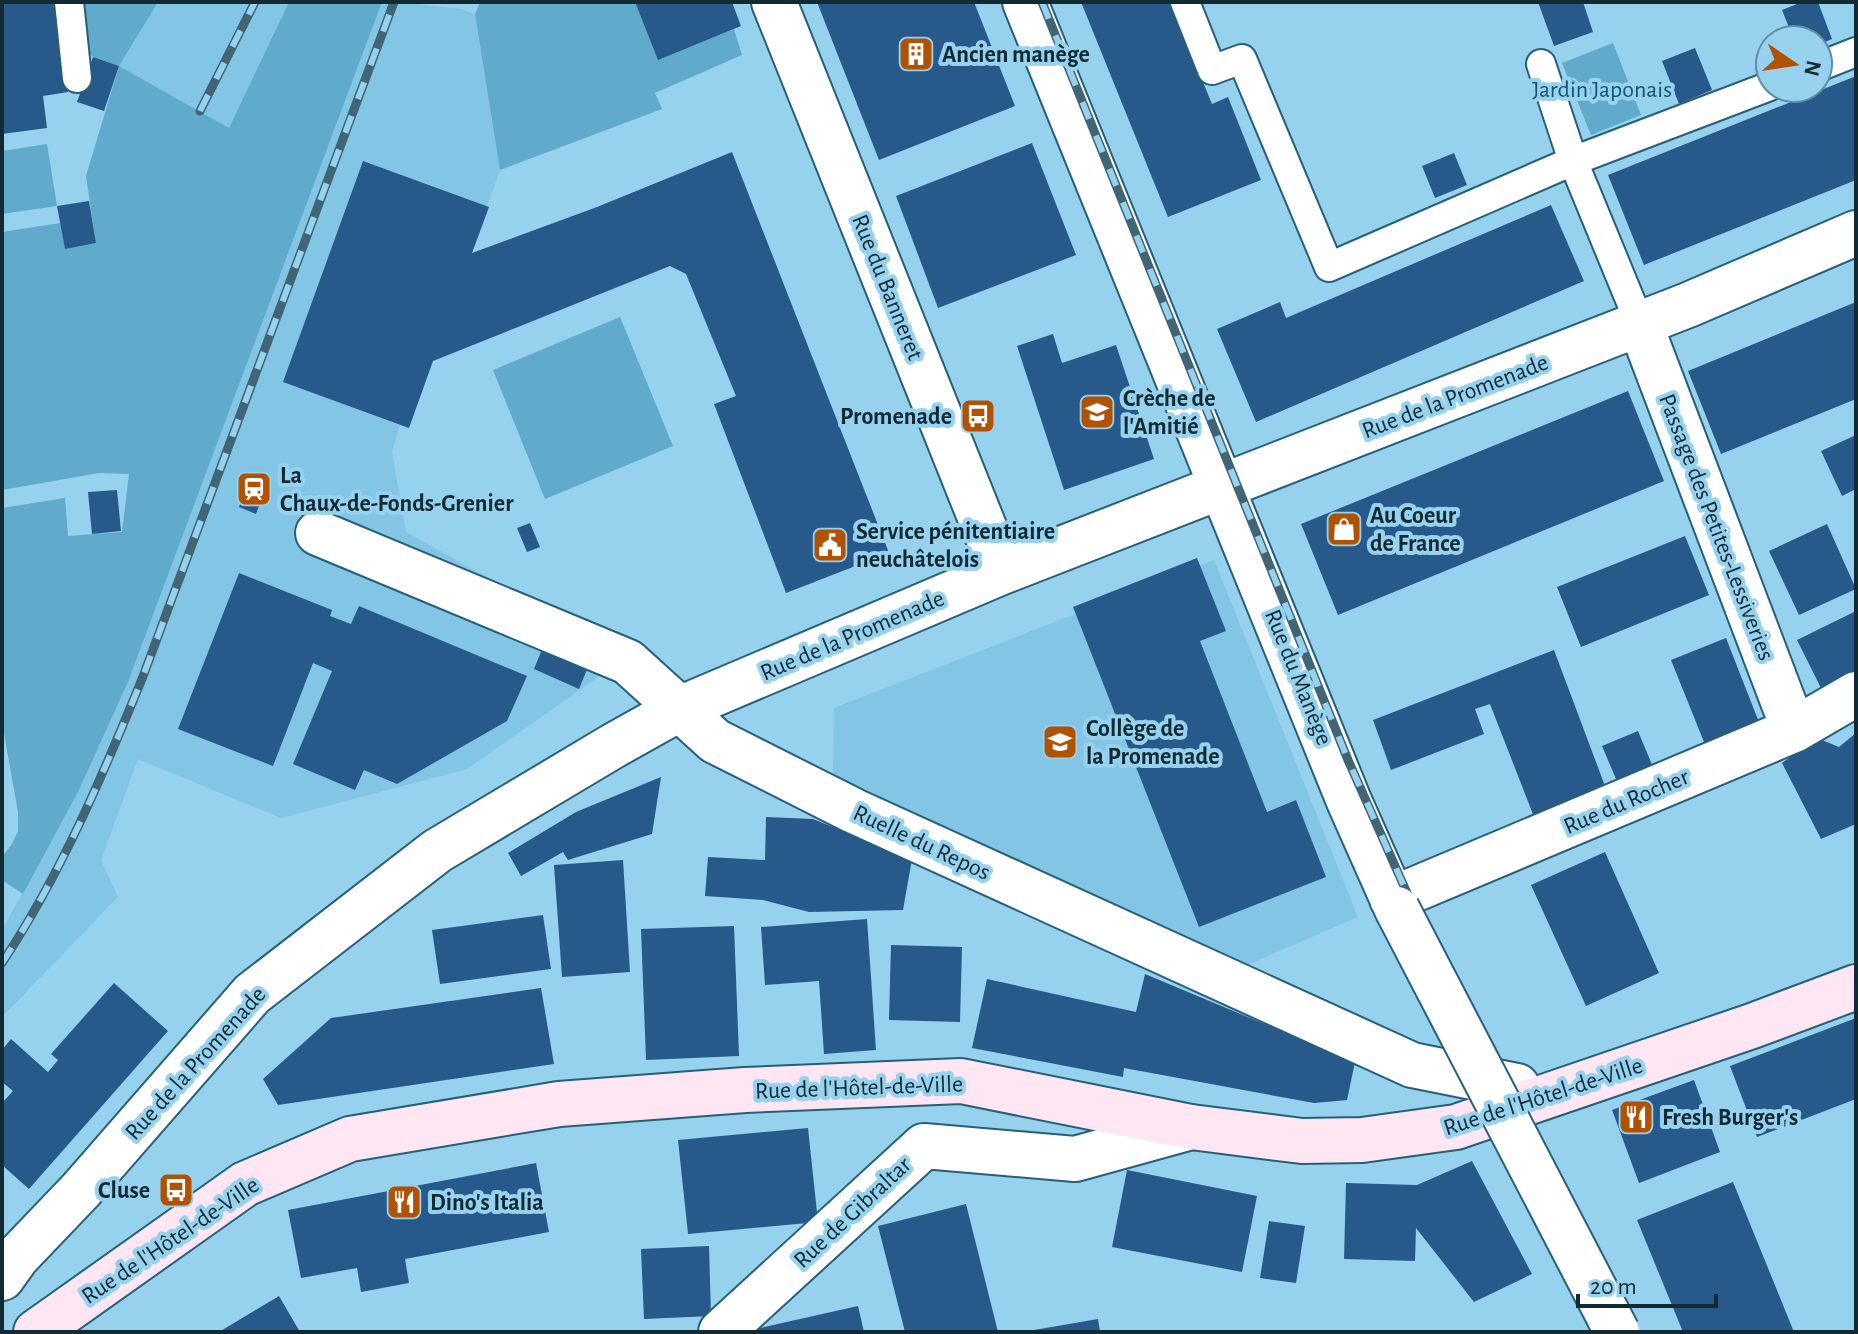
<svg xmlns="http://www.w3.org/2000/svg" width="1858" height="1334" viewBox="0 0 1858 1334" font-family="'Alegreya Sans',sans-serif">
<rect width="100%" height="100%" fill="#96d1ed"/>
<path fill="#82c5e4" d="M158,2H289L229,128L119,66Z
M382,2H414V4L461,9L475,14L500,170L409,428L400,425L392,452L406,532L628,656L467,769L281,818L138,759L101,860L118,897L2,1017V930L79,790L128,682Z
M1214,560L1358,917L1240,968L833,776L834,708Z"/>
<path fill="#60aacc" d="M76,2H158L119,66L229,128L289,2H382L128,682L79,790L23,894L2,880V857L12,844L18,831V812L2,722V508L65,498L68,536L122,532L129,474L99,473L2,490V232L61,223L65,248L96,243L86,176L119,66L93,57L79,43Z
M480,2H635L658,59L734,29L742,55L655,93L662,109L500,170L475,14Z
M1613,43L1641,115L1591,135L1562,63Z
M47,144L57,206L2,214V151Z
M620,317L673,446L545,499L493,370Z"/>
<path fill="#275a8a" d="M2,2H54L68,92L43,96L47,128L2,134Z
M635,2H732L741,26L658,60Z
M817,2H974L1015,106L879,160Z
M1081,2H1170L1212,104L1228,97L1261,180L1168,217Z
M1538,2H1583L1593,32L1554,46Z
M1802,2H1818L1832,39L1818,45V40H1794L1782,10Z
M1695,48L1712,90L1679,104L1662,61Z
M93,57L119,66L104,111L77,102Z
M1856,76V180L1644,265L1608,175Z
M1032,143L1076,255L938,308L896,196Z
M732,152L889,553L786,593L714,404L736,396L686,274L670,266L433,361L409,428L283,382L363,161L489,207L472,253L597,207Z
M1454,153L1467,185L1435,198L1422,166Z
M89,201L96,243L65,249L57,206Z
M1551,205L1584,281L1256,422L1217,329L1280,302L1286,318Z
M1856,302V399L1721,454L1688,371Z
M1053,334L1062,363L1116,345L1154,459L1064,490L1017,346Z
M1628,391L1664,481L1338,615L1301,524Z
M1856,435V489L1842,496L1821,451Z
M253,472L269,478L256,514L239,507Z
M117,490L121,531L92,534L88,492Z
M530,523L540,547L527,552L517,528Z
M1827,524L1856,589L1799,615L1769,551Z
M1685,536L1709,595L1581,647L1557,587Z
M1197,558L1226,631L1200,641L1267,812L1296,800L1326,877L1199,927L1073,607Z
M239,573L332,610L330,616L351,624L359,606L527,676L507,721L397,784L364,770L355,790L293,764L332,671L313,663L273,766L178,729Z
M1856,611V671L1821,688L1797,640Z
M1726,638L1764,735L1710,757L1671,660Z
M545,642L590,662L579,689L534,669Z
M1554,650L1608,794L1536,822L1490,704L1475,709L1484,734L1391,770L1373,720Z
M1638,731L1655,772L1619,786L1602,746Z
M1856,733V824L1821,839L1782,763L1817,738L1839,747Z
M661,777L652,834L568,860L563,852L521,876L508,853L576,812Z
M766,817L813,819L912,859L903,910L809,912L763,900L705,896L708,857L765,860Z
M1605,852L1659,973L1586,1006L1531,885Z
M623,860L630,972L562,977L554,865Z
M543,915L551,969L440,984L432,930Z
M867,919L876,1050L824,1054L819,981L765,985L761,927Z
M734,926L739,1056L646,1060L641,929Z
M891,945L962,947L960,1022L889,1020Z
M1145,974L1355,1062L1347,1100L1314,1103L1124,1068L1123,1077L972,1048L987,979L1136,1012Z
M114,983L168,1031L29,1189L2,1165V1103L13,1091L2,1082V1050L11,1039L48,1072L58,1060L51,1054Z
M541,988L554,1064L278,1105L263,1079L331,1018Z
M1856,1018V1099L1757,1137L1730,1066Z
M1694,1080L1720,1152L1639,1183L1612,1110Z
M808,1128L818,1222L688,1234L678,1140Z
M1472,1161L1532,1274L1474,1302L1416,1228L1415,1261L1344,1259L1346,1183L1417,1185Z
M536,1163L549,1232L405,1259L409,1283L361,1292L357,1268L301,1278L288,1210Z
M1127,1170L1257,1196L1242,1272L1112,1247Z
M1733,1182L1794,1332H1683L1637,1220Z
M966,1204L998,1332H905L878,1226Z
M1269,1221L1305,1226L1296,1283L1260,1278Z
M709,1246L711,1316L644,1319L641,1249Z
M279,1296L300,1332H219Z
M858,1306L864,1332H748L747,1331Z
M1098,1319L1100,1332H1035L1034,1330Z"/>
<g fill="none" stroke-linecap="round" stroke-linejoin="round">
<defs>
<path id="lane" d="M69,2L77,78
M1185,2L1212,70L1242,59L1329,267L1573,161L1770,86
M1541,64L1573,161L1640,324
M1818,67L1856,52"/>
<path id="street" d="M774,2L1002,572
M1025,2L1349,801L1397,909
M1640,324L1794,730
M318,533L628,662L715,741L854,811L1412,1065L1517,1086
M1392,899L1794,730L1856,694
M2,1278L17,1257L81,1190L252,994L437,851L613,746L679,709L1002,572L1688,305L1856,233
M721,1332L924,1146L1075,1159L1191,1127"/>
<path id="secondary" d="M36,1332L245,1184L350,1139L559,1104L745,1090L961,1081L1191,1127L1302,1141L1362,1140L1456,1127L1752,1026L1856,987"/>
</defs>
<use href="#lane" stroke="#265f79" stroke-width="32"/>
<use href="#street" stroke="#265f79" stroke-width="48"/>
<use href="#secondary" stroke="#265f79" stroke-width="48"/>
<use href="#lane" stroke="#fff" stroke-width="28"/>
<use href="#street" stroke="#fff" stroke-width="44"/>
<use href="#secondary" stroke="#fee7f2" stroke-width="44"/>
<defs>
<path id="rail" d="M1042,2L1348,760L1407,893L1634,1332
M200,111L255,2
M2,963C61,874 102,777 142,679L394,2"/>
</defs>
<use href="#rail" stroke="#416575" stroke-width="9"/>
<use href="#rail" stroke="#96d1ed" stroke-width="6" stroke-dasharray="18" stroke-linecap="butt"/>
<defs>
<path id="street-bridge" d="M1397,909L1617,1332"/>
</defs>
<use href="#street-bridge" stroke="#265f79" stroke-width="48" stroke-linecap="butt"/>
<use href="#street-bridge" stroke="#fff" stroke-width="44"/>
</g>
<defs>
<symbol id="building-square" viewBox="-11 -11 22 22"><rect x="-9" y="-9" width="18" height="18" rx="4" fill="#b05202" stroke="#96d1ed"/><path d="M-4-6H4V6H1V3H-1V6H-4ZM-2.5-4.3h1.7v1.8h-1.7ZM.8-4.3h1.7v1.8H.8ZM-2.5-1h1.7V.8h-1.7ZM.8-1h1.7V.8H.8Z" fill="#fff"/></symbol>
<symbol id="school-square" viewBox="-11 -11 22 22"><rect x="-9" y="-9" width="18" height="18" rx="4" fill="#b05202" stroke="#96d1ed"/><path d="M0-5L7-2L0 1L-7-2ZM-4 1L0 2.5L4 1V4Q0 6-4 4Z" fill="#fff"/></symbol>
<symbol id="bus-square" viewBox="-11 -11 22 22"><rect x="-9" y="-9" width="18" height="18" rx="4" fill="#b05202" stroke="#96d1ed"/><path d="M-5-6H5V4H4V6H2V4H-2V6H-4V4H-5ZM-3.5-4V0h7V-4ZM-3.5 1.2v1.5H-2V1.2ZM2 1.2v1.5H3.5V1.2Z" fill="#fff"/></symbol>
<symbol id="station-square" viewBox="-11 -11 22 22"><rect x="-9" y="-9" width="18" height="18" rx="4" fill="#b05202" stroke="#96d1ed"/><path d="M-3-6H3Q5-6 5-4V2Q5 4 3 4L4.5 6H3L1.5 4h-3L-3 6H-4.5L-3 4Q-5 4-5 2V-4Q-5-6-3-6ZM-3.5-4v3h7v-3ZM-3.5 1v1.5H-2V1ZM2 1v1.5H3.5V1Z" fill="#fff"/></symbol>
<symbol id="shop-square" viewBox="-11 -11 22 22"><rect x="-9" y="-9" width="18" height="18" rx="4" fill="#b05202" stroke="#96d1ed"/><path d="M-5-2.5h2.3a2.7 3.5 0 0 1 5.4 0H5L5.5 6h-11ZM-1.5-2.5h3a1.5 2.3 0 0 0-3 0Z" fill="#fff"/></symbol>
<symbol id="civic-square" viewBox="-11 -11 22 22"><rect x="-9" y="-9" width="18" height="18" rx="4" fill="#b05202" stroke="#96d1ed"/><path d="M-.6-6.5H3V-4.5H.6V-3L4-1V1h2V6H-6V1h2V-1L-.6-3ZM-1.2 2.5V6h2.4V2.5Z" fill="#fff"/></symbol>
<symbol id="restaurant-square" viewBox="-11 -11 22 22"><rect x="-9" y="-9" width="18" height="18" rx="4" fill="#b05202" stroke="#96d1ed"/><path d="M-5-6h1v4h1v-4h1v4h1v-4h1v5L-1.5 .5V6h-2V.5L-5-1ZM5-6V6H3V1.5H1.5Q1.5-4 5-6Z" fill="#fff"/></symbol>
</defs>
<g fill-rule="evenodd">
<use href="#building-square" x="896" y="34" width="40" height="40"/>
<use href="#school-square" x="1077" y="392" width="40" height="40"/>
<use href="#bus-square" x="958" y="396" width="40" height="40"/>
<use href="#station-square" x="234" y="469" width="40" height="40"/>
<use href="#shop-square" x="1324" y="509" width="40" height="40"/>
<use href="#civic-square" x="810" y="525" width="40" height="40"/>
<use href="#school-square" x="1040" y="722" width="40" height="40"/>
<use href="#restaurant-square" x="1616" y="1097" width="40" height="40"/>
<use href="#bus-square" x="156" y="1170" width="40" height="40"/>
<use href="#restaurant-square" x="384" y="1182" width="40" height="40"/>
</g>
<g text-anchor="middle" stroke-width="8" stroke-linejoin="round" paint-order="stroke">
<g font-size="24" font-weight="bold" fill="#122a34" stroke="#96d1ed" text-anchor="start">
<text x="942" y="62">Ancien manège</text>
<text x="1123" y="406">Crèche de<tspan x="1123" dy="28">l'Amitié</tspan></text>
<text x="952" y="424" text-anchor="end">Promenade</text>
<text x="280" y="483">La<tspan x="280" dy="28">Chaux-de-Fonds-Grenier</tspan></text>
<text x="1370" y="523">Au Coeur<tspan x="1370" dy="28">de France</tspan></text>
<text x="856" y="539">Service pénitentiaire<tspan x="856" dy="28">neuchâtelois</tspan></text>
<text x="1086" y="736">Collège de<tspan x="1086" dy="28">la Promenade</tspan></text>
<text x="1662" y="1125">Fresh Burger's</text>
<text x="150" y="1198" text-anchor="end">Cluse</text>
<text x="430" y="1210">Dino's Italia</text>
</g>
<g font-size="24" fill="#15556f" stroke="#96d1ed">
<text x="1602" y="97">Jardin Japonais</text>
</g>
<g font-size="24" fill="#122a34" stroke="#96d1ed">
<text transform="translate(888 287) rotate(68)" y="8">Rue du Banneret</text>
<text transform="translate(1455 396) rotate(-21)" y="8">Rue de la Promenade</text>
<text transform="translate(1717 527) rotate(69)" y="8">Passage des Petites-Lessiveries</text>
<text transform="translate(852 635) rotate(-23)" y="8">Rue de la Promenade</text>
<text transform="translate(1299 677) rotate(68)" y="8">Rue du Manège</text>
<text transform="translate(1626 801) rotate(-23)" y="8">Rue du Rocher</text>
<text transform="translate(922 842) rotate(25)" y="8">Ruelle du Repos</text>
<text transform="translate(195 1063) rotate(-48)" y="8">Rue de la Promenade</text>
<text transform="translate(859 1087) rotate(-2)" y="8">Rue de l'Hôtel-de-Ville</text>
<text transform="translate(1543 1096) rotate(-18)" y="8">Rue de l'Hôtel-de-Ville</text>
<text transform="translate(852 1212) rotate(-43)" y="8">Rue de Gibraltar</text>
<text transform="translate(170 1240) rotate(-34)" y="8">Rue de l'Hôtel-de-Ville</text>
</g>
</g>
<rect width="1858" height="1334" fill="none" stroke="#122a34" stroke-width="8"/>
<g transform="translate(1794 64) rotate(103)"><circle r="38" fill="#96d1ed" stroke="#618ea3" stroke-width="2"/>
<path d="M0-6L14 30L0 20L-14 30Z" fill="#b05202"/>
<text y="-12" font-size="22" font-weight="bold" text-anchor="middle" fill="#122a34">N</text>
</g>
<path d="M1578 1294v12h138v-12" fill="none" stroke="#122a34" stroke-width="4"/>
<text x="1590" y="1294" font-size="24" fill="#122a34" stroke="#96d1ed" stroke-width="6" paint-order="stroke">20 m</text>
</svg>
